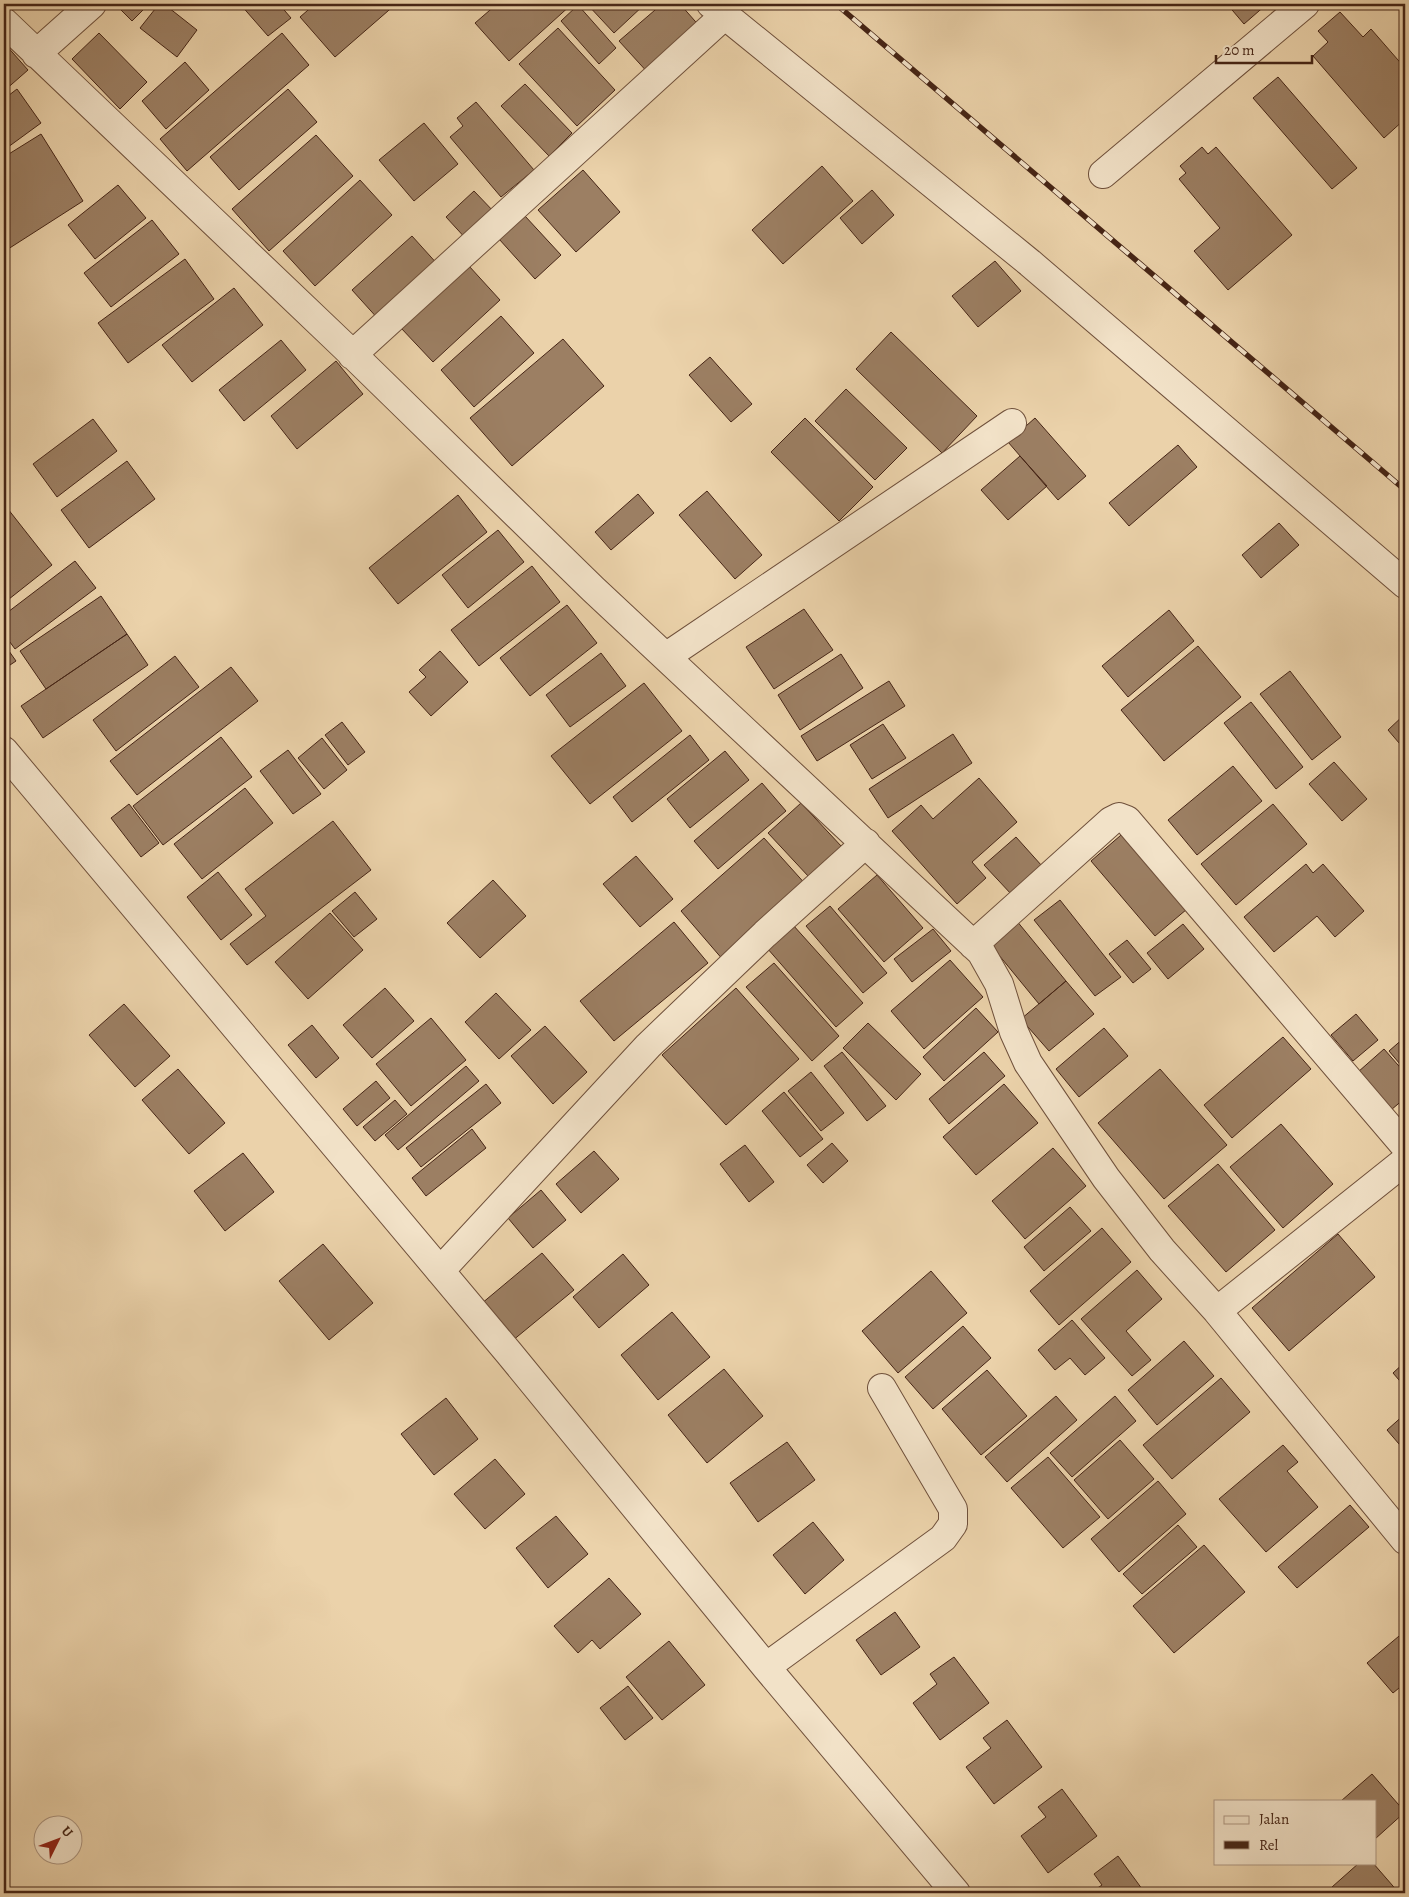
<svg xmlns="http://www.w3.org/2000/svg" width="1409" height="1897" viewBox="0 0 1409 1897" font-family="Alegreya,serif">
<rect width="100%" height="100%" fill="#ebd2aa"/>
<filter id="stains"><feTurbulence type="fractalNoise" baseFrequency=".004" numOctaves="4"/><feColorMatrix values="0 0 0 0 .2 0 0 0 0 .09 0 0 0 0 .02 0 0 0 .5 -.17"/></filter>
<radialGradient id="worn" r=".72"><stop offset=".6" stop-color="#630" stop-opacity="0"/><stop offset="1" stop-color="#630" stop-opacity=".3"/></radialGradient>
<path fill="#9c7f63" stroke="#462516" d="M115,4H149L132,21Z
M159,4H164L197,30L177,57L140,28Z
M240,4H279L291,18L268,36Z
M315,4H396L335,57L300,17Z
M497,4H572L509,61L475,23Z
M587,4H645L614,33Z
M662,4H680L702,29L650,75L619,41Z
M1227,4H1267L1244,24Z
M578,5L616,48L599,64L561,21Z
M1340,12L1363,37L1371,29L1405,68V97L1399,103L1405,110V119L1384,138L1313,56L1328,42L1318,31Z
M558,28L615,90L577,126L519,64Z
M99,33L147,82L120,109L72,59Z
M282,33L309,65L187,171L160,139Z
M5,44L28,70L4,91V45Z
M185,62L209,90L166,129L142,101Z
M1278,77L1357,168L1332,189L1253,98Z
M525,84L572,133L549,156L501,106Z
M17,89L41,123L4,150V99Z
M288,89L317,122L239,190L210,157Z
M476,102L534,170L501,197L450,137L463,126L457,118Z
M424,123L458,164L414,201L379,160Z
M41,134L83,201L5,251L4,157Z
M316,135L353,176L269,251L232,209Z
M1202,147L1208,154L1216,147L1292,235L1228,290L1194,251L1220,228L1179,179L1186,173L1180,166Z
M822,166L853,201L783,264L752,230Z
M583,170L620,212L576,252L538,210Z
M360,180L392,215L315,286L283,251Z
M118,185L146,218L95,259L68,225Z
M872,190L894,215L862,244L840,218Z
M474,191L496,214L468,241L446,217Z
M525,216L561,255L535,279L499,239Z
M152,220L179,254L111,307L84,273Z
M412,236L440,267L380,321L352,290Z
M185,259L214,299L128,363L98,323Z
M995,261L1021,291L978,327L952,296Z
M469,266L500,300L433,362L401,328Z
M234,288L263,325L192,382L162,345Z
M501,316L534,353L474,407L441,370Z
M891,332L977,416L942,453L856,369Z
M563,339L604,386L512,466L470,418Z
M281,340L306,370L244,421L219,390Z
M710,357L752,404L731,422L689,375Z
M336,361L363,394L297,449L271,416Z
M846,389L907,448L875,480L815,421Z
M805,418L873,487L839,521L771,452Z
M1035,418L1086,476L1058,500L1008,442Z
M93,419L117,451L57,497L33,464Z
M1178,445L1197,467L1129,526L1109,503Z
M1020,456L1047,486L1008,520L981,490Z
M127,461L155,499L89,548L61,510Z
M707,491L762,555L735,579L679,515Z
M638,494L654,513L611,550L595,532Z
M458,495L487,532L398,604L369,568Z
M4,504L52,565L4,603Z
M1279,523L1299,545L1261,578L1242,555Z
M498,530L524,562L468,608L442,575Z
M75,561L96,588L15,649L4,634V615Z
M532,566L560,602L479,666L451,630Z
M101,596L127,634L46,689L20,651Z
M567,605L597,643L530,696L500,658Z
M804,609L833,650L774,689L746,647Z
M1169,610L1194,641L1128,697L1102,666Z
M127,634L148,665L43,738L21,706Z
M4,644L16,661L4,669Z
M1198,646L1241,697L1164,761L1121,710Z
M440,651L468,682L431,716L409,692L426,677L419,670Z
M601,653L626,686L570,727L546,695Z
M841,654L863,688L800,730L778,695Z
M175,656L199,687L116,751L93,720Z
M231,667L258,701L137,795L110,761Z
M1290,671L1341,737L1312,760L1260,694Z
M889,681L905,706L817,761L801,736Z
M644,683L682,731L590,804L551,756Z
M1251,702L1303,767L1276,789L1224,723Z
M1405,714V750L1388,730Z
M342,722L365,752L348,765L325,735Z
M883,724L906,758L872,779L850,745Z
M953,734L972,763L888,818L869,789Z
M690,735L709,760L632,822L613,797Z
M221,737L252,777L163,845L133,806Z
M322,738L347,770L324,789L298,758Z
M288,750L321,794L293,814L260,771Z
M725,751L749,780L690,828L667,799Z
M1334,762L1367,799L1342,821L1309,784Z
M1233,766L1262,801L1197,855L1168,820Z
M979,778L1017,822L972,862L986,878L957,904L892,831L921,805L933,819Z
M762,783L786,811L718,869L694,841Z
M245,788L273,823L202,879L174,844Z
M801,803L842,847L809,877L768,833Z
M129,804L159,843L141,857L111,818Z
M1273,804L1307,844L1236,905L1201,864Z
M333,821L371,870L247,965L230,944L266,916L245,889Z
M1128,829L1193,904L1155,936L1091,861Z
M1016,837L1042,866L1012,895L984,865Z
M764,838L808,887L724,961L681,911Z
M636,856L673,899L640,927L603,884Z
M1306,864L1313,873L1323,864L1364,911L1335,937L1317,916L1274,952L1244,917Z
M218,872L252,915L221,940L187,897Z
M877,875L923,928L884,962L838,909Z
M493,880L526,916L480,958L447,923Z
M355,892L377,919L354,937L332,911Z
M1060,900L1121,977L1095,996L1034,920Z
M830,906L887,973L863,993L806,926Z
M330,913L363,950L308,999L275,962Z
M1016,920L1066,981L1039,1004L989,943Z
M674,922L708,963L614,1041L580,1001Z
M1183,924L1204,949L1168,979L1147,953Z
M793,925L863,1003L836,1027L767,948Z
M933,929L951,951L912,982L894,959Z
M1127,940L1151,969L1133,983L1109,954Z
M950,960L983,997L924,1049L891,1011Z
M774,963L839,1036L812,1061L746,987Z
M1066,981L1094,1014L1049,1051L1021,1019Z
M385,988L414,1021L372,1058L343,1025Z
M736,988L799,1059L726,1125L662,1055Z
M496,993L531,1030L499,1059L465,1022Z
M124,1004L170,1056L135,1087L89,1035Z
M976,1008L998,1032L944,1081L923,1057Z
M1356,1014L1378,1040L1353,1061L1331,1035Z
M431,1018L466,1060L411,1106L376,1064Z
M868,1023L921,1074L896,1100L843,1048Z
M312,1025L339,1058L316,1078L288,1045Z
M545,1026L587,1072L553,1104L511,1056Z
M1104,1028L1128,1056L1079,1097L1056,1069Z
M1283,1037L1311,1069L1232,1138L1204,1105Z
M1405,1037V1070L1389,1051Z
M1384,1049L1405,1073V1098L1391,1110L1358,1072Z
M842,1052L886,1106L867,1121L824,1066Z
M984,1052L1005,1076L949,1124L929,1099Z
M466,1066L479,1081L398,1150L385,1135Z
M178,1069L225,1123L189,1154L142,1100Z
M1160,1069L1227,1145L1164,1199L1098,1123Z
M811,1072L844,1113L821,1131L788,1091Z
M376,1081L390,1098L357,1126L343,1109Z
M486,1084L501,1103L421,1167L406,1148Z
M1004,1084L1038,1123L976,1175L943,1137Z
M784,1092L823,1139L800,1157L762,1111Z
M395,1100L407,1114L375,1141L363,1127Z
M1281,1124L1333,1184L1283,1228L1230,1167Z
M472,1129L486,1148L426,1196L412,1178Z
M832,1143L848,1161L823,1183L807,1165Z
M745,1145L774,1182L749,1202L720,1164Z
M1053,1148L1086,1186L1025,1239L992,1201Z
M594,1151L619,1179L581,1213L556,1184Z
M243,1153L274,1192L225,1231L194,1191Z
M1218,1164L1275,1230L1226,1272L1168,1206Z
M541,1190L566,1220L533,1248L508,1218Z
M1070,1207L1091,1231L1044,1271L1024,1247Z
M1102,1228L1131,1262L1059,1325L1030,1291Z
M1338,1234L1375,1277L1289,1351L1252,1308Z
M323,1244L373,1303L329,1340L279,1281Z
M542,1253L574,1290L512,1341L481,1304Z
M623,1254L649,1285L599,1328L573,1297Z
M1137,1270L1162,1299L1126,1331L1151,1360L1132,1376L1081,1319Z
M931,1271L967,1313L898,1373L862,1331Z
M672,1312L710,1357L658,1400L621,1355Z
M1072,1320L1105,1358L1085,1375L1070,1358L1055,1370L1038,1350Z
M963,1326L991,1358L933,1409L905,1377Z
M1184,1341L1214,1376L1157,1425L1128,1390Z
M1405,1362V1387L1393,1373Z
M724,1369L763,1416L707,1463L668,1415Z
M987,1370L1027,1416L981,1455L942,1409Z
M1221,1378L1250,1412L1172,1479L1143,1445Z
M1056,1396L1077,1420L1007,1482L985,1457Z
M1115,1396L1136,1421L1072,1477L1050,1453Z
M446,1398L478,1439L434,1475L401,1434Z
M1405,1414V1451L1387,1430Z
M1120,1440L1154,1479L1108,1519L1074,1480Z
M787,1442L815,1480L758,1522L730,1483Z
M1283,1445L1298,1462L1287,1471L1318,1507L1266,1552L1219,1499Z
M1048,1457L1100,1517L1063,1548L1011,1488Z
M495,1459L525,1494L485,1529L454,1494Z
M1158,1481L1186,1514L1119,1572L1091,1539Z
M1350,1505L1369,1527L1297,1588L1278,1567Z
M556,1516L588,1554L548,1588L516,1548Z
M813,1522L844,1560L805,1594L773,1555Z
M1178,1525L1197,1547L1142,1594L1123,1574Z
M1204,1545L1245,1592L1174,1653L1133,1606Z
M609,1578L641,1614L600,1649L592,1640L578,1653L554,1626Z
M895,1612L920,1647L881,1675L856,1640Z
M1405,1631V1683L1393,1693L1367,1663Z
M669,1641L705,1685L662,1720L626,1677Z
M954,1657L989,1703L940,1740L913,1703L937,1684L930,1674Z
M628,1686L653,1718L625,1740L600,1708Z
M1007,1720L1042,1767L994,1804L966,1767L991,1748L983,1738Z
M1372,1774L1405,1812L1375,1839V1801H1341Z
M1062,1789L1097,1836L1048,1873L1021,1836L1046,1817L1038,1807Z
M1118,1856L1145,1893H1090L1102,1885L1094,1874Z
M1359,1863H1373L1399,1893H1337L1332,1887Z"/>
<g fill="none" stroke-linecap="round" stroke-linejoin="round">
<defs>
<path id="street" d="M711,4L1030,263L1405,584
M4,22L345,347L593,589L981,952L999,984L1014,1032L1028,1063L1106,1178L1162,1250L1217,1311L1405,1540
M36,54L92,4
M1103,174L1305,4
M352,355L725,15
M667,656L1012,423
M4,751L509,1353L766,1667L956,1893
M973,945L1111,821L1119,817L1127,820L1405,1146
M440,1271L648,1046L765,934L866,843
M1217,1311L1405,1161
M766,1667L943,1538L953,1524V1509L882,1388"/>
</defs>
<use href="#street" stroke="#6f503b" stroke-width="30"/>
<use href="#street" stroke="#f2e2c8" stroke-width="28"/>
<defs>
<path id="rail" d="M836,4L1405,490"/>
</defs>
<use href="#rail" stroke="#462516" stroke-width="5.5"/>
<use href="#rail" stroke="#f2e2c8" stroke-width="4" stroke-dasharray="11" stroke-linecap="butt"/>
</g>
<rect width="1409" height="1897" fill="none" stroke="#ebd2aa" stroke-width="20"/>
<rect x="5" y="5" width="1399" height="1887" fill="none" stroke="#462516" stroke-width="2.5"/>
<rect x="10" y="10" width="1389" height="1877" fill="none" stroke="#462516"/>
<rect x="1214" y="1800" width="162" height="65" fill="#f2e2c8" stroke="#ad9681"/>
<rect x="1224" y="1816" width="25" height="8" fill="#f2e2c8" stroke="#ad9681"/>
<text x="1259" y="1824" font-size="15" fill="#462516">Jalan</text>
<rect x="1224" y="1841" width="25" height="8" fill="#462516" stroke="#ad9681"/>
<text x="1259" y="1850" font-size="15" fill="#462516">Rel</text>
<g transform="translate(58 1840) rotate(48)"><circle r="24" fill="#f2e2c8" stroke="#ad9681"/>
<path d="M0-4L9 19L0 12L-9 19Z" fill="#8f2418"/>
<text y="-8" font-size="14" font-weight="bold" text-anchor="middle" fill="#462516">U</text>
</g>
<path d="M1216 55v8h96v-8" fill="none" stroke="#462516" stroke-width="2.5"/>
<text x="1224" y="55" font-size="15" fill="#462516" stroke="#f2e2c8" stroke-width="4" paint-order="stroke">20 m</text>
<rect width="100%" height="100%" filter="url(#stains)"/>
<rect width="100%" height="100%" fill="url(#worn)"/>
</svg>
